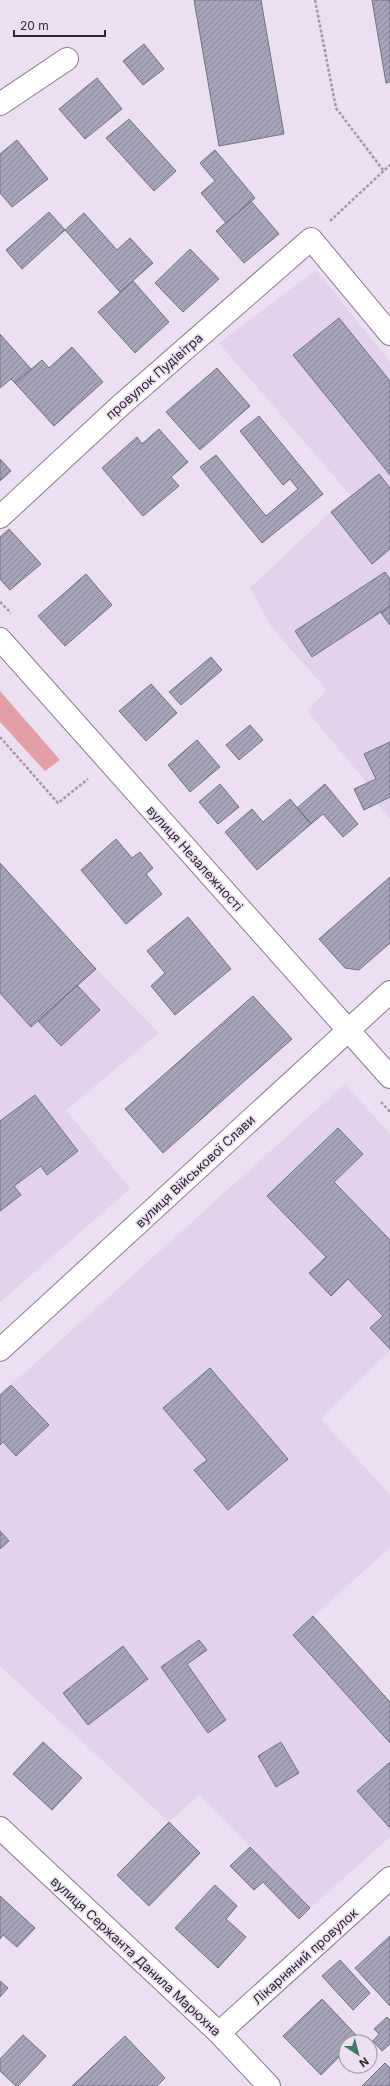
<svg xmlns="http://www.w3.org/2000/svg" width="390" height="2086" viewBox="0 0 390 2086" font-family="Inter,sans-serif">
<defs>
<pattern id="building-hatch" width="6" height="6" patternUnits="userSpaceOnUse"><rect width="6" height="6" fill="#a5a5b7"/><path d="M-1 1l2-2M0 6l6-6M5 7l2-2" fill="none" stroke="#878695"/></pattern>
</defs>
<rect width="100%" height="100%" fill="#ebdff1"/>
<path fill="#e2d2ea" d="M316,270L390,362V819L377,804L364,810L354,789L367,783L307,711L327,690L272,628L250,588L331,512L351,496L219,343Z
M0,863L96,969L159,1033L66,1110L130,1189L0,1302Z
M345,1084L390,1134V1351L321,1419L390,1495V1547L314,1616L390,1702V1837L310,1908L199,1795L169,1822L0,1666V1549L9,1541L0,1531V1395Z"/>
<path fill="#e29fa5" d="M0,691L60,760L45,771L0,722Z"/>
<path fill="url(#building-hatch)" stroke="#727284" d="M194,0H261L284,134L219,146Z
M372,0H390V82L386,83Z
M144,44L164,69L143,85L123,61Z
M97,78L122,109L85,139L59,109Z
M129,119L176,171L154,191L106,138Z
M17,140L48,179L12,207L0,193V154Z
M215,150L255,198L226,223L201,193L215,181L200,163Z
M251,201L279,234L244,263L216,231Z
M49,212L65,230L22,269L6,250Z
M84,213L117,250L130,238L153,263L120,292L65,230Z
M190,249L219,279L183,312L155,283Z
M133,281L169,322L135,353L98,312Z
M339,318L390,381V475L293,355Z
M0,334L31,369L15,383L11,379L0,388Z
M72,347L103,382L54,426L15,383L42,360L49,368Z
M217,368L250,406L200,450L166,412Z
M259,416L323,494L262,543L200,467L216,455L266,516L298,489L290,479L283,485L240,431Z
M159,429L188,462L171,477L179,486L143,516L102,468L137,437L142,444Z
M0,459L11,471L0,481Z
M379,474L390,488V549L372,564L331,512Z
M9,529L41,564L10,590L0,579V537Z
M385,572L390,579V606L312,657L295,631Z
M86,574L112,605L65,646L38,616Z
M390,606V625L381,613Z
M211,657L222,670L181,705L169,692Z
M151,684L177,713L146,741L119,711Z
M250,725L263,740L239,760L226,745Z
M197,740L220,767L190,792L168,765Z
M390,742V797L364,810L354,789L376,779L364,754Z
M220,784L239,807L218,824L199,802Z
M325,784L358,824L343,837L323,814L311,824L297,808Z
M290,799L311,824L257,870L225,832L252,809L263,822Z
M116,839L132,858L140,852L153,868L146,874L162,894L126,924L81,870Z
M0,863L96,969L31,1027L0,993Z
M390,877V943L359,970L345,968L319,939Z
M188,917L231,969L175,1015L151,986L165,973L147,951Z
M77,985L100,1010L61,1046L38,1021Z
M253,996L292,1039L163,1153L125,1109Z
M35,1095L78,1151L47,1175L41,1166L14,1186L21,1195L0,1211V1121Z
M338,1128L363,1154L334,1182L390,1240V1349L370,1328L383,1316L348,1279L331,1296L309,1273L326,1257L267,1196Z
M210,1368L288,1459L228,1510L194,1470L207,1460L163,1408Z
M11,1385L49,1425L16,1456L3,1442L0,1445V1395Z
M0,1531L9,1541L0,1549Z
M313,1616L390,1702V1743L293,1635Z
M199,1640L207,1650L187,1664L226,1720L208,1733L161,1667Z
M123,1646L148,1679L88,1725L63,1693Z
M43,1742L82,1778L52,1810L13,1774Z
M281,1742L299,1773L276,1787L258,1756Z
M390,1762V1828L357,1791Z
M169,1822L200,1853L149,1906L117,1875Z
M250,1847L310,1908L299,1919L263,1882L254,1890L230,1866Z
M215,1885L237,1906L226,1919L246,1937L218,1968L175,1928Z
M0,1896L35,1928L17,1947L3,1935L0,1939Z
M390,1936V2006L355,1968Z
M340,1960L370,1993L353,2010L322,1976Z
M0,1981L8,1988L0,1997Z
M322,1999L359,2038L355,2042H346V2050L321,2075L283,2036Z
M387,2017L390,2020V2044L382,2051L373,2041L379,2034L374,2029Z
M23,2035L46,2056L18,2086H16L0,2071V2059Z
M125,2036L165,2078L157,2086H72Z
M385,2063L390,2068V2086H362Z"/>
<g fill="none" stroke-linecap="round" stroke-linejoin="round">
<defs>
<path id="minor" d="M0,104L67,59
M0,517L121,405L311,239L390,334
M0,639L390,1077
M0,1350L390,992
M0,1828L219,2033L269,2086
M219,2033L390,1878"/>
</defs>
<use href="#minor" stroke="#887d8d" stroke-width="24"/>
<path stroke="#a197a5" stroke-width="2.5" stroke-dasharray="3 2" stroke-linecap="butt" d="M315,0L336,108L383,170
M330,221L390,165
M0,602L11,613
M0,737L58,803L88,779
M381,1102L390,1112"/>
<use href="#minor" stroke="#fff" stroke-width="22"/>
</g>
<g text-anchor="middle" stroke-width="3.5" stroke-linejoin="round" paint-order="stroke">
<g font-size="13" fill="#2c272e" stroke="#ebdff1">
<text transform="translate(154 376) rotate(-41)" y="5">провулок Пудівітра</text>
<text transform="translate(195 858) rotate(48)" y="5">вулиця Незалежності</text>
<text transform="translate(195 1171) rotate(-43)" y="5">вулиця Військової Слави</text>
<text transform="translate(136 1956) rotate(43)" y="5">вулиця Сержанта Данила Марюхна</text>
<text transform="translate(305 1956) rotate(-42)" y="5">Лікарняний провулок</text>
</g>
</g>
<g transform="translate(358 2054) rotate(144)"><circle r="19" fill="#ebdff1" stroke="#9f95a3"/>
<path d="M0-3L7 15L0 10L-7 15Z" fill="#3d7b67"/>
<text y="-6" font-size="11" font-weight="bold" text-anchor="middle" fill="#2c272e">N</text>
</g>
<path d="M14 30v6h91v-6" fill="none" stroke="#2c272e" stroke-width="2"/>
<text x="20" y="30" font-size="12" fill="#2c272e" stroke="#ebdff1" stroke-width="3" paint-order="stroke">20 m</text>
</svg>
